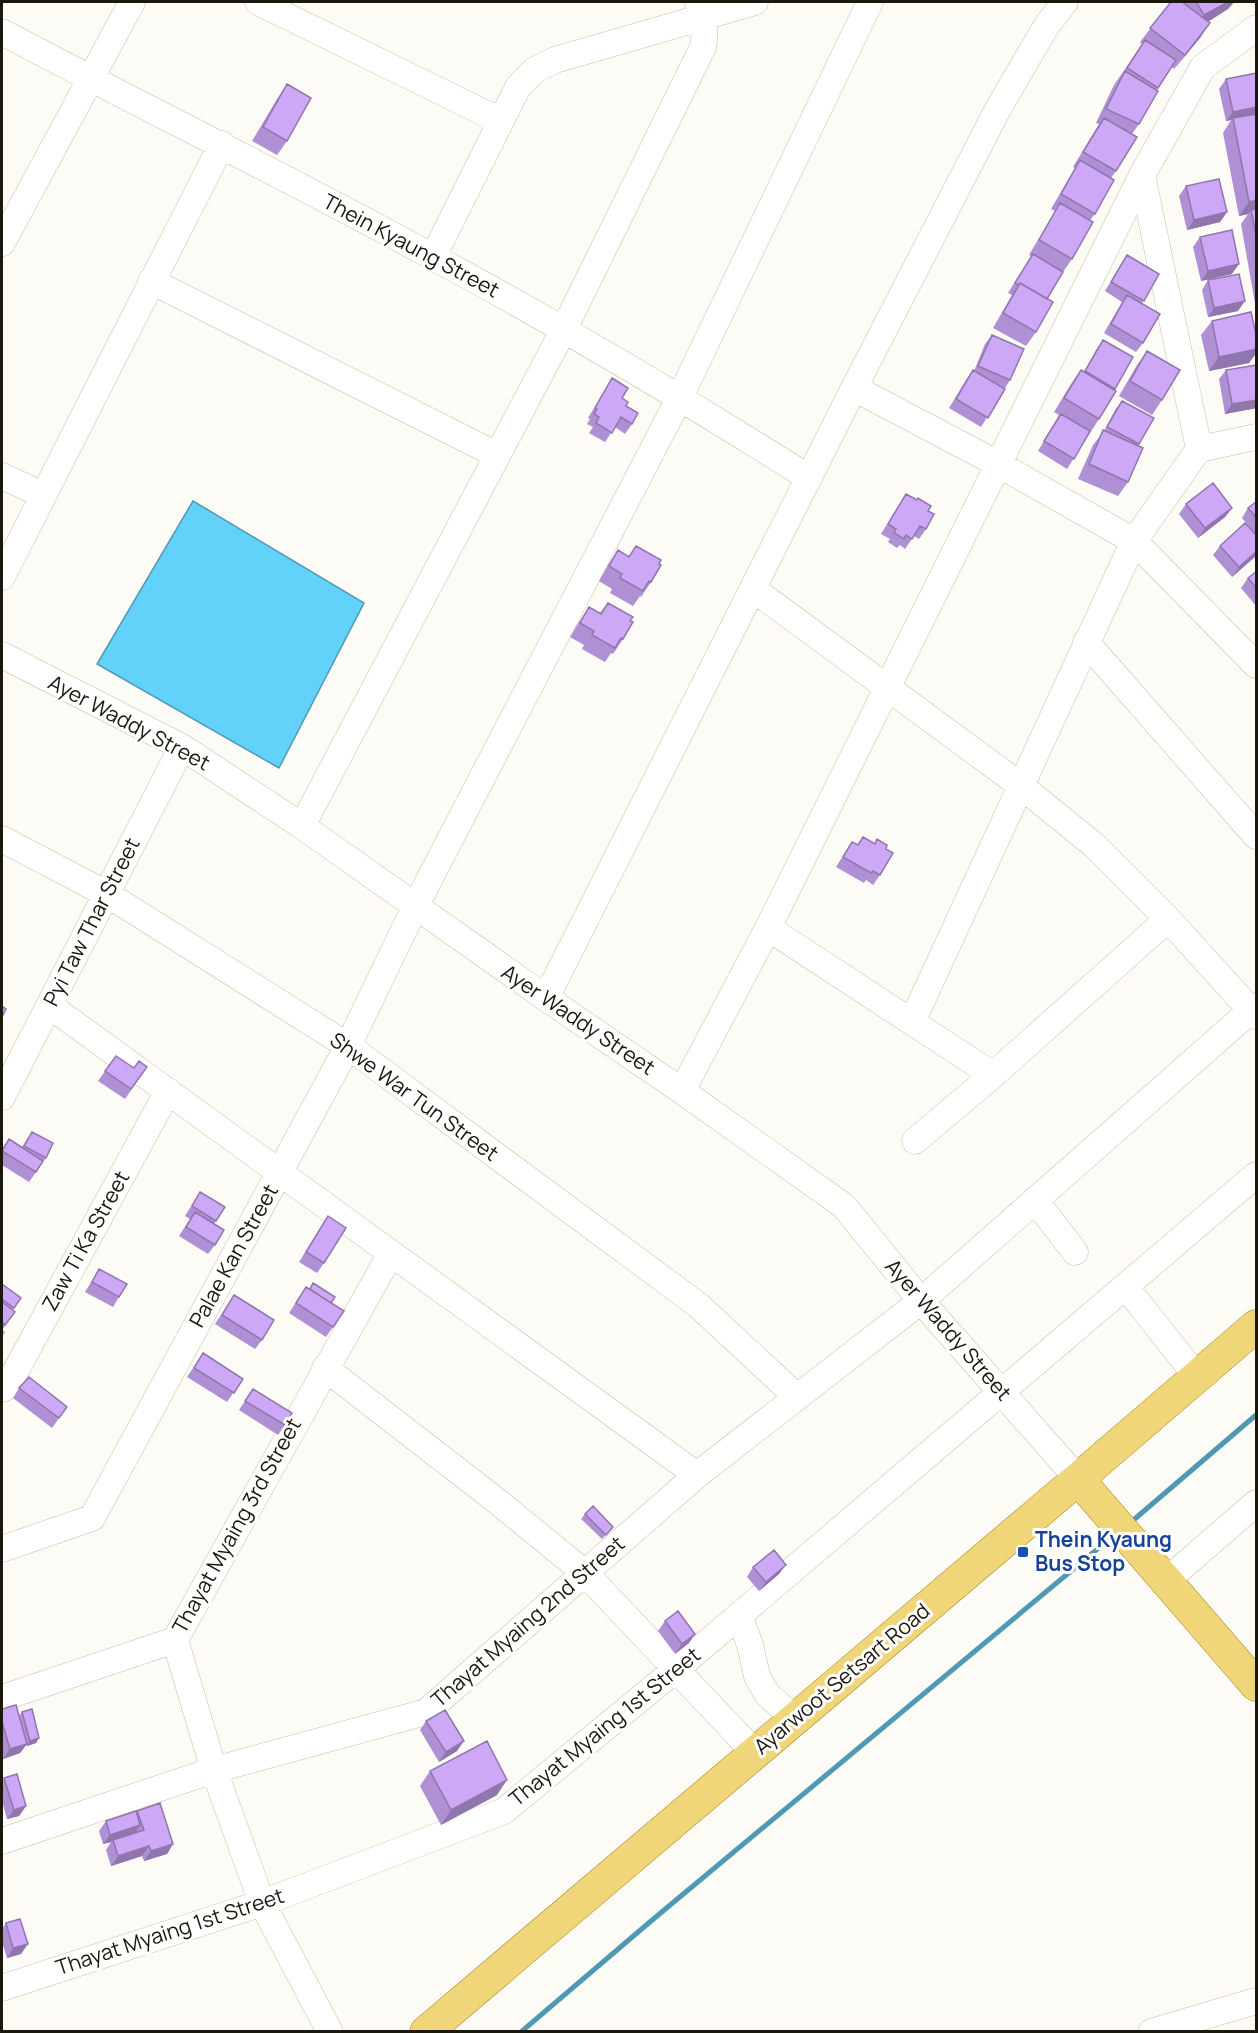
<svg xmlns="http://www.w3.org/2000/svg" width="1258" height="2033" viewBox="0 0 1258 2033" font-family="Manrope,sans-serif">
<rect width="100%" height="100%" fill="#fdfbf5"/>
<path fill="#63d2fb" stroke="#4e9ab4" stroke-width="1.5" d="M193,501L364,603L279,768L97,664Z"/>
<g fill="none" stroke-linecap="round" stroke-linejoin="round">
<path stroke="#4e9ab4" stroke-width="5" d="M1130,1523L1256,1415
M521,2032L651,1921L1113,1536"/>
<defs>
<path id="minor" d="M258,2L501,121
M2,32C145,108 291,179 433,257C561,326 686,400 809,478
M1142,175L1199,449
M2,243L132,2
M433,257L518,87L535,70L555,60L755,2
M151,281L497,455
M854,388L998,464L1134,541L1256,665
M2,476L43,495
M2,577L222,144
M753,589L1020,785L1095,846L1168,919L1256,1016
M1086,642L1256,836
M2,655L182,747L302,826L546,998L682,1091L844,1206L921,1301L1078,1479
M302,826L564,329L703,47C706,30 704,18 698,2
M2,839L107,894L348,1046L698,1305L797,1397
M768,928L993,1075
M546,998L854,388L999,107L1047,25L1065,2
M50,1006L697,1475
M912,1022L1134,541L1199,449L1256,437
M682,1091L768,928L1142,175L1203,67L1256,28
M2,1097L182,747
M915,1141L993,1075L1168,919
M1035,1200L1075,1252
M1126,1287L1197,1377
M325,1368L497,1501L585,1573L755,1753
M2,1389L7,1387L168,1091
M2,1549L92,1518L348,1046L415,907L680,397L870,2
M1166,1581L1256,1503
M739,1615L750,1645L757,1676L767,1694L795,1719
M175,1640L214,1770L262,1903L330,2032
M2,1698L175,1640L391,1253
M2,1841L214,1770L426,1712L697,1475L921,1301L1256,1006
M2,1988L262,1903L504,1811L675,1670L1256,1175
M1151,2032L1256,2001"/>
<path id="major" d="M1078,1479L1256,1685
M426,2032L1078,1479L1256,1326"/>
</defs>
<use href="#minor" stroke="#cabea1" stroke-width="27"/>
<use href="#major" stroke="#a18219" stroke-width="33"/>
<use href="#minor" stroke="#fff" stroke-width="26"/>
<use href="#major" stroke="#f1d679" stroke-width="32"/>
</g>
<path fill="#b090d4" d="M1171,2H1234L1228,9L1208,22L1200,38L1174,69L1172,67L1157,90L1139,124L1132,134L1116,171L1111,178L1095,214L1090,220L1072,259L1063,272L1047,299L1036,332L1026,346L993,328L1012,295L1008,293L1031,256L1029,255L1055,211L1051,209L1075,168L1073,167L1099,124L1096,123L1114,85L1142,44L1140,42Z
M1257,73V309H1256L1241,224L1248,214L1239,216L1223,133L1231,120L1226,121L1219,89L1226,79Z
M287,84V141L277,155L252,141L277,99Z
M1186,186L1227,212L1220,222L1187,230L1179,196Z
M1200,237L1232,274L1201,281L1193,247Z
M1127,255L1159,274L1142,303L1143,343L1136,352L1104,333L1122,302L1105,291Z
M1208,280L1238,311L1208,317L1202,290Z
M1212,321L1257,338V352L1249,363L1209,371L1201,335Z
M992,335L1010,380L981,427L949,408L966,380L973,370L974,371L985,344Z
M1103,340L1133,357L1099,419L1067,469L1038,451L1059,415L1054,412L1071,384L1081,370L1084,372L1096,350Z
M1147,351L1162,400L1152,415L1119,396L1137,365Z
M1257,365V408L1225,414L1219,379L1226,370Z
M612,378L626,406L632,424L625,434L615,427L605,442L589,433L593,427L587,424L590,419L588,418Z
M1122,401L1139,444L1128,482L1118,496L1078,479L1093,445L1104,431L1115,410Z
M906,494L928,511L926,529L919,539L914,536L905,549L900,545L897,548L888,542L890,539L881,534Z
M1257,501V536L1242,518L1248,508Z
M1186,504L1232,508L1225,517L1198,538L1179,514Z
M1257,536V555L1232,577L1213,555L1220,546Z
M636,546L651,582L641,597L640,596L633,606L610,593L612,589L599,581L608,565L618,550L629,557Z
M1257,571V607L1241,588L1248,578Z
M608,603L630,621L623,639L613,654L611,653L605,662L582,649L584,645L570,637L579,622L589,607L600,613Z
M863,837L886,849L880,875L873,885L866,880L864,883L836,867L852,842L858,845Z
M116,1056L134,1068L147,1067L125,1099L98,1081Z
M32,1132L46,1158L29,1182L2,1165V1149L9,1139L22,1147Z
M200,1192L225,1207L214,1224L215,1245L208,1254L179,1236L190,1219L185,1216Z
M328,1216L324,1263L317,1273L299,1262Z
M99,1269L119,1297L113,1307L85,1292Z
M2,1284L21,1298L13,1310L15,1312L2,1330L5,1332L2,1337Z
M306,1287L344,1311L326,1337L289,1313Z
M234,1295L262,1340L255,1349L215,1324Z
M203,1353L243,1379L227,1402L187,1377Z
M19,1388L67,1407L52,1428L13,1398Z
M253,1389L285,1425L278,1435L239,1410Z
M585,1514L613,1527L602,1539L581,1519Z
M753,1567L779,1574L759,1591L747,1577Z
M665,1621L689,1643L675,1654L658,1631Z
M2,1709L19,1716L22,1712L36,1743L27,1746L26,1745L20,1753L3,1759L2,1754Z
M426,1721L457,1751L439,1762L420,1730Z
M430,1771L497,1795L441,1825L420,1786Z
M4,1778L26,1806L19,1816L7,1819L2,1801V1782Z
M137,1811L173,1844L167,1854L144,1861L142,1856L111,1866L106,1850L111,1842L103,1844L99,1831L106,1821L136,1812Z
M6,1923L21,1954L7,1958L2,1942V1929Z"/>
<path fill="#9076ad" d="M1228,2H1234L1228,9L1194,30L1204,15Z
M1210,23L1200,38L1174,69L1185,55Z
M1257,107V115L1233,118L1231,120L1226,121L1233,112Z
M1257,200V213L1251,210L1248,214L1239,216L1249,202Z
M1227,212L1220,222L1187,230L1194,220Z
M1239,264L1232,274L1201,281L1208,271Z
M1245,301L1238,311L1208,317L1214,308Z
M1257,349V352L1249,363L1209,371L1219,357Z
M1257,400V408L1225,414L1232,404Z
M1232,508L1225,517L1198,538L1205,528Z
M1257,551V555L1232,577L1239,567Z
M786,1565L779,1574L759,1591L766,1582Z
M695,1634L689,1643L675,1654L682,1644Z
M39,1738L36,1743L27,1746L30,1741Z
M464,1741L457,1751L439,1762L446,1752Z
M27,1744L20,1753L3,1759L10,1749Z
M507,1780L497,1795L441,1825L451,1810Z
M26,1806L19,1816L7,1819L14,1810Z
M140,1825L134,1835L113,1840L111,1842L103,1844L110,1835Z
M173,1844L167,1854L144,1861L151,1851Z
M149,1846L142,1856L111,1866L118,1856Z
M28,1944L21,1954L7,1958L13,1948Z"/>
<path fill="#cda8f7" stroke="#9076ad" stroke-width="1.5" d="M1171,2H1182L1210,23L1185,55L1150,28Z
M1196,2H1228L1204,15Z
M1145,40L1176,60L1158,88L1127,68Z
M1125,71L1158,91L1139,124L1106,109Z
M1257,73V107L1233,112L1226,79Z
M287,84L311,98L287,141L263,127Z
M1257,114V200L1249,202L1233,118Z
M1104,118L1137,137L1116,171L1083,152Z
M1080,160L1114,180L1095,214L1061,194Z
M1219,179L1227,212L1194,220L1186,186Z
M1060,203L1093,222L1072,259L1039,240Z
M1257,209V241L1251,210Z
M1232,230L1239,264L1208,271L1200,237Z
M1033,254L1063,272L1047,299L1020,283L1019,285L1015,283Z
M1127,255L1159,274L1144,301L1111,282Z
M1239,274L1245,301L1214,308L1208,280Z
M1020,283L1053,302L1036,332L1003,313Z
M1127,295L1160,314L1143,343L1111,324Z
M1251,312L1257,338V349L1219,357L1212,321Z
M992,335L1024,349L1010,380L978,366Z
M1103,340L1133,357L1115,389L1085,371Z
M1147,351L1180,370L1162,400L1130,381Z
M1257,365V400L1232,404L1226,370Z
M973,370L1005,389L988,418L956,399Z
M1081,370L1116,391L1099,419L1064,398Z
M612,378L628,388L622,398L628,402L626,406L638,413L632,424L621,417L612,433L596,423L599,417L594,414L597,409L595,408Z
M1122,401L1154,418L1139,444L1107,427Z
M1061,414L1090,431L1074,459L1044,441Z
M1103,430L1143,448L1128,482L1089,464Z
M1213,483L1232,508L1205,528L1186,504Z
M906,494L917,500L918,498L931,506L928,511L934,514L926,529L920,526L912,539L906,535L904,539L894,533L896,529L888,524Z
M1257,501V518L1248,508Z
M1245,523L1257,536V551L1239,567L1220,546Z
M636,546L661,560L659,564L661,565L651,582L649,581L643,591L620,578L622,574L609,566L618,550L629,557Z
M1257,571V589L1248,578Z
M608,603L633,617L630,621L633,622L623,639L621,638L615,648L592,635L594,631L580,623L589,607L601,614Z
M863,837L875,844L877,839L887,845L886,849L893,853L880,875L873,871L871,873L843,857L852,842L858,845Z
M2,1006L6,1009L2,1017Z
M116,1056L134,1068L139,1061L147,1067L131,1089L105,1071Z
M32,1132L53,1143L46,1158L24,1146Z
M9,1139L43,1161L36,1172L2,1151Z
M200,1192L225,1207L216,1221L192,1206Z
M195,1212L224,1230L215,1245L186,1227Z
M328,1216L346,1228L324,1263L306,1252Z
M99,1269L127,1284L119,1297L92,1282Z
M313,1283L335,1297L331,1303L310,1289Z
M2,1284L21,1298L14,1308L2,1299Z
M306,1287L344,1311L333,1327L296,1303Z
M234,1295L274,1320L262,1340L222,1315Z
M2,1302L15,1312L5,1325L2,1322Z
M203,1353L243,1379L234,1393L194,1368Z
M29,1377L67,1407L59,1418L19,1388Z
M253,1389L292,1413L285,1425L245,1401Z
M593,1506L613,1527L606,1535L585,1514Z
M774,1550L786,1565L766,1582L753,1567Z
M678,1611L695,1634L682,1644L665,1621Z
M16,1705L27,1744L10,1749L2,1722V1709Z
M32,1709L39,1738L30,1741L22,1712Z
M445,1710L464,1741L446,1752L426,1721Z
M487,1741L507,1780L451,1810L430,1771Z
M17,1774L26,1806L14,1810L4,1778Z
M160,1803L173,1844L151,1851L149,1846L118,1856L113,1840L144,1830L137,1811Z
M136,1811L140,1825L110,1835L106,1821Z
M20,1919L28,1944L13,1948L6,1923Z"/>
<rect fill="#1a4fb4" stroke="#fff" stroke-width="2" x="1017" y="1546" width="12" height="12" rx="3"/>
<g text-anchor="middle" stroke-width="6" stroke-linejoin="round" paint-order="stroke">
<g font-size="21" fill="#1c170d" stroke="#fff">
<text transform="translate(411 246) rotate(28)" y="7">Thein Kyaung Street</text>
<text transform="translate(129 723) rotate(28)" y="7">Ayer Waddy Street</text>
<text transform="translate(92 922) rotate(-63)" y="7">Pyi Taw Thar Street</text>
<text transform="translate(578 1020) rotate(34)" y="7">Ayer Waddy Street</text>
<text transform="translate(414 1097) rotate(36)" y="7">Shwe War Tun Street</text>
<text transform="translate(86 1241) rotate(-61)" y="7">Zaw Ti Ka Street</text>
<text transform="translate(234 1256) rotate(-61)" y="7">Palae Kan Street</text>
<text transform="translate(948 1330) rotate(49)" y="7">Ayer Waddy Street</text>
<text transform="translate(237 1526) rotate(-61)" y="7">Thayat Myaing 3rd Street</text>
<text transform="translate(528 1622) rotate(-41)" y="7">Thayat Myaing 2nd Street</text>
<text transform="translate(842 1679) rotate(-40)" y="7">Ayarwoot Setsart Road</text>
<text transform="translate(605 1727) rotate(-39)" y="7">Thayat Myaing 1st Street</text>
<text transform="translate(170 1932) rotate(-18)" y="7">Thayat Myaing 1st Street</text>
</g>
<g font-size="21" font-weight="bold" fill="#164399" stroke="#fff" text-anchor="start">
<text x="1035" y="1547">Thein Kyaung<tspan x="1035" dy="24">Bus Stop</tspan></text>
</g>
</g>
<rect width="1258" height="2033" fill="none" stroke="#1c170d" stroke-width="6"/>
</svg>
